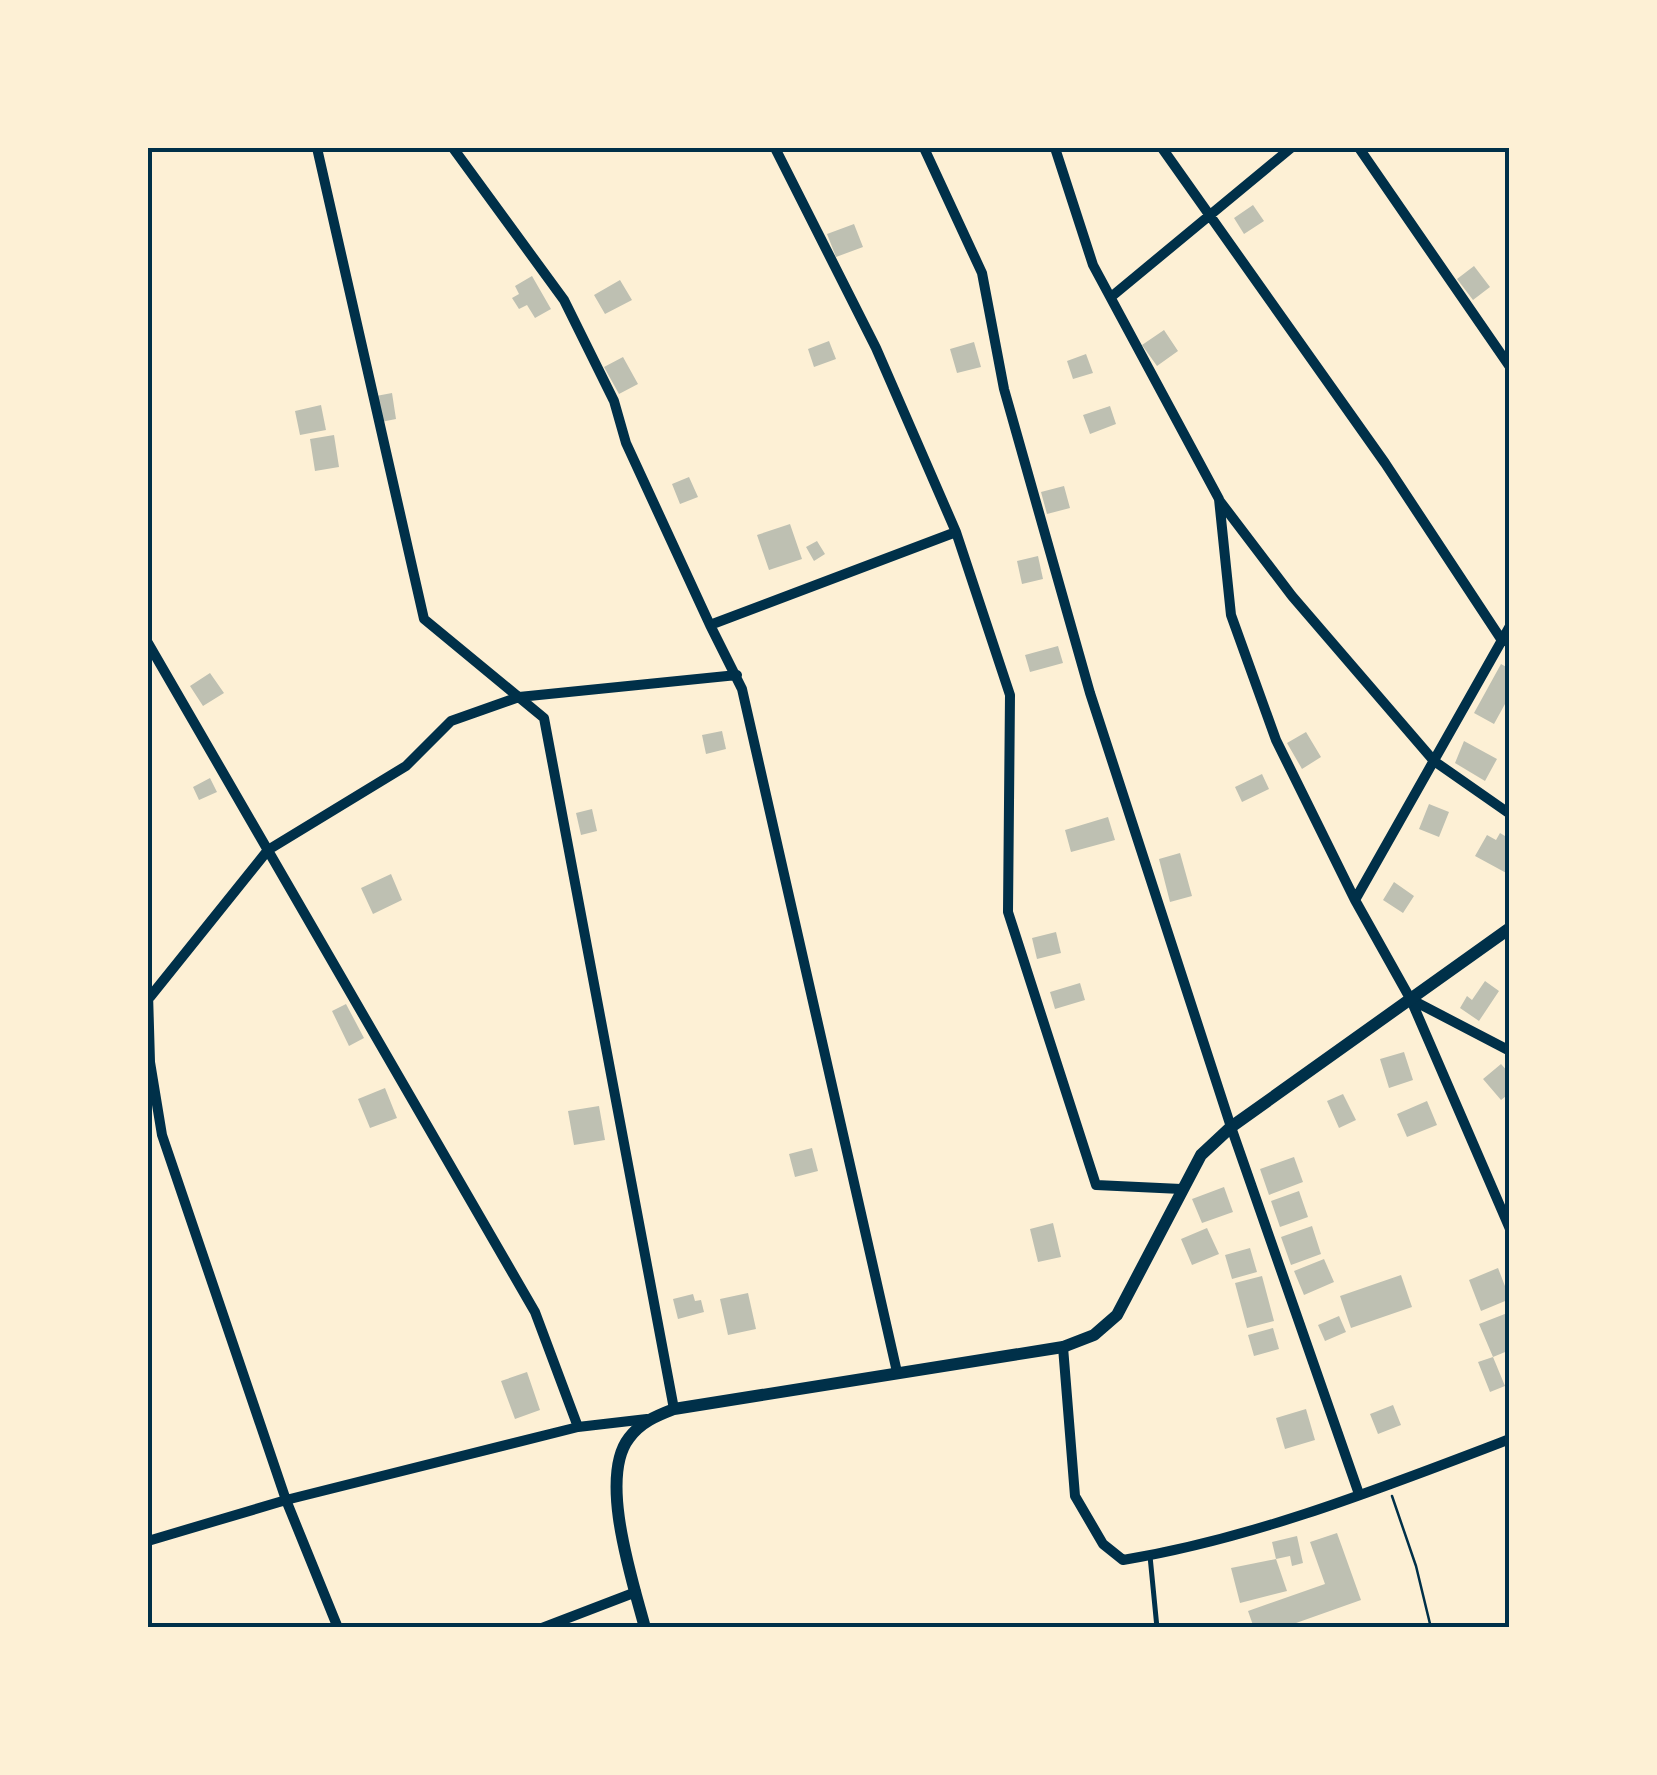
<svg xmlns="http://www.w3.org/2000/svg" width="1657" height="1775" viewBox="0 0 1657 1775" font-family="Ubuntu,sans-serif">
<rect width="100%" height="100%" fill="#fdf0d5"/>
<path fill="#bec0b2" d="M1253,205L1264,221L1244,234L1234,218Z
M854,224L863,247L836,257L827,234Z
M1474,266L1490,287L1473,300L1457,279Z
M532,276L551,309L535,318L527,305L519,309L512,298L519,294L515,286Z
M620,280L632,300L605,314L594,295Z
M1164,330L1178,351L1157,366L1142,345Z
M829,341L836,359L814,367L808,349Z
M974,342L981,367L957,373L950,349Z
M1086,354L1093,373L1073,379L1067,361Z
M623,357L638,384L619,394L604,367Z
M392,393L396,419L381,422L376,396Z
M321,405L326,430L300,435L295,411Z
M1110,406L1116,424L1090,434L1083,415Z
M334,435L339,467L315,471L310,439Z
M689,477L698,497L680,504L672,484Z
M1064,486L1070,508L1047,514L1041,492Z
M790,524L802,559L769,570L757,535Z
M817,541L825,554L814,561L806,547Z
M1038,556L1043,579L1022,584L1017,561Z
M1058,646L1063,663L1030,672L1025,655Z
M1501,664L1510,669V706L1505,704L1494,724L1474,713Z
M210,673L224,693L203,706L190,686Z
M722,731L726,749L706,754L702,735Z
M1306,732L1321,757L1302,769L1287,743Z
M1464,741L1497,759L1485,781L1455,763Z
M1262,774L1269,789L1242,802L1235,787Z
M210,778L217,792L199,800L193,787Z
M1429,804L1449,812L1439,837L1419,829Z
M592,809L597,831L581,835L576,813Z
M1108,817L1115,840L1071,852L1065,830Z
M1500,833L1510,839V875L1475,856L1487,835L1496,840Z
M1180,853L1192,896L1170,902L1159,859Z
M391,874L402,900L373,914L361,888Z
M1394,882L1414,896L1403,913L1383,900Z
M1056,932L1061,953L1037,959L1032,938Z
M1485,981L1499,991L1479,1021L1460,1008L1467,996L1472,1000Z
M1080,983L1085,1000L1055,1009L1050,992Z
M346,1004L364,1038L349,1046L332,1011Z
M1404,1052L1413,1080L1389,1088L1380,1059Z
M1501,1064L1510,1074V1093L1501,1100L1483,1079Z
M385,1088L397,1118L370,1128L358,1099Z
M1343,1094L1356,1120L1339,1128L1327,1101Z
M1427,1101L1437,1125L1407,1137L1397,1114Z
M599,1106L605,1140L574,1145L568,1111Z
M812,1148L818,1171L795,1177L789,1154Z
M1294,1157L1303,1182L1269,1195L1260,1169Z
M1224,1187L1233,1212L1202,1223L1192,1199Z
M1299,1191L1308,1217L1280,1227L1271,1201Z
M1053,1223L1061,1257L1038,1262L1030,1229Z
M1312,1226L1321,1254L1291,1265L1281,1237Z
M1207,1228L1219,1254L1192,1265L1181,1239Z
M1250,1248L1257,1272L1232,1279L1225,1255Z
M1324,1259L1334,1282L1304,1295L1294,1271Z
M1498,1268L1510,1299L1481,1311L1469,1280Z
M1401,1275L1412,1307L1351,1328L1340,1296Z
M1262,1276L1274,1321L1247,1328L1235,1283Z
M748,1293L756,1329L728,1335L720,1299Z
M693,1294L695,1301L701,1300L704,1312L678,1319L673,1299Z
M1510,1312V1350L1493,1357L1479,1324Z
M1339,1316L1346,1332L1325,1341L1318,1325Z
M1273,1328L1279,1349L1254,1356L1248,1335Z
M1493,1357L1505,1386L1490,1392L1478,1362Z
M527,1372L540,1410L515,1419L501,1381Z
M1393,1405L1401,1425L1378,1434L1370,1414Z
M1306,1409L1315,1440L1285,1449L1276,1418Z
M1337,1533L1361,1600L1282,1628H1254L1248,1611L1325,1584L1310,1542Z
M1297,1536L1303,1563L1292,1566L1290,1556L1276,1559L1272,1542Z
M1276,1559L1287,1591L1240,1603L1231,1568Z"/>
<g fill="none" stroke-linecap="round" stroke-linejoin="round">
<path stroke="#003049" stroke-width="2.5" d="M1392,1496L1416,1566L1431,1628"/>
<path stroke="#003049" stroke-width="5" d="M1150,1556L1157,1628"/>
<path stroke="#003049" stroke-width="10" d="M317,148L424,619L544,718L674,1409
M453,148L564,300L614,401L626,443L710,625L742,689L897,1372
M775,148L876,348L956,532L1010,695L1008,912L1096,1185L1181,1189
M924,148L982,273L1004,389L1090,693L1231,1127L1359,1494
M1055,148L1093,265L1219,499L1231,615L1276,740L1355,900L1411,1000L1510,1229
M1162,148L1385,463L1501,639L1510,643
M1359,148L1510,367
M1111,297L1291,148
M1219,500L1292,596L1434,761L1510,814
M710,625L956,532
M148,643L535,1312L578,1427
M1355,900L1510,626
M148,993L150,1062L162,1135L286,1500L338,1628
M150,997L268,850L406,766L451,721L519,697L737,675
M1412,1000L1510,1051
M1063,1347L1075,1496L1103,1544L1123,1560C1256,1538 1384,1487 1510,1439
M148,1541L286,1500L578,1427L647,1419
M542,1628L636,1592"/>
<path stroke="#003049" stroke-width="12" d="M645,1628C633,1582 598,1478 629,1438C641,1422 656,1416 674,1409L1063,1347L1094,1335L1117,1315L1201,1155L1231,1127L1510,928"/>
</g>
<rect width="1657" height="1775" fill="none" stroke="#fdf0d5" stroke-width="300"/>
<rect x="150" y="150" width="1357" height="1475" fill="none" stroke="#003049" stroke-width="4"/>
</svg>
